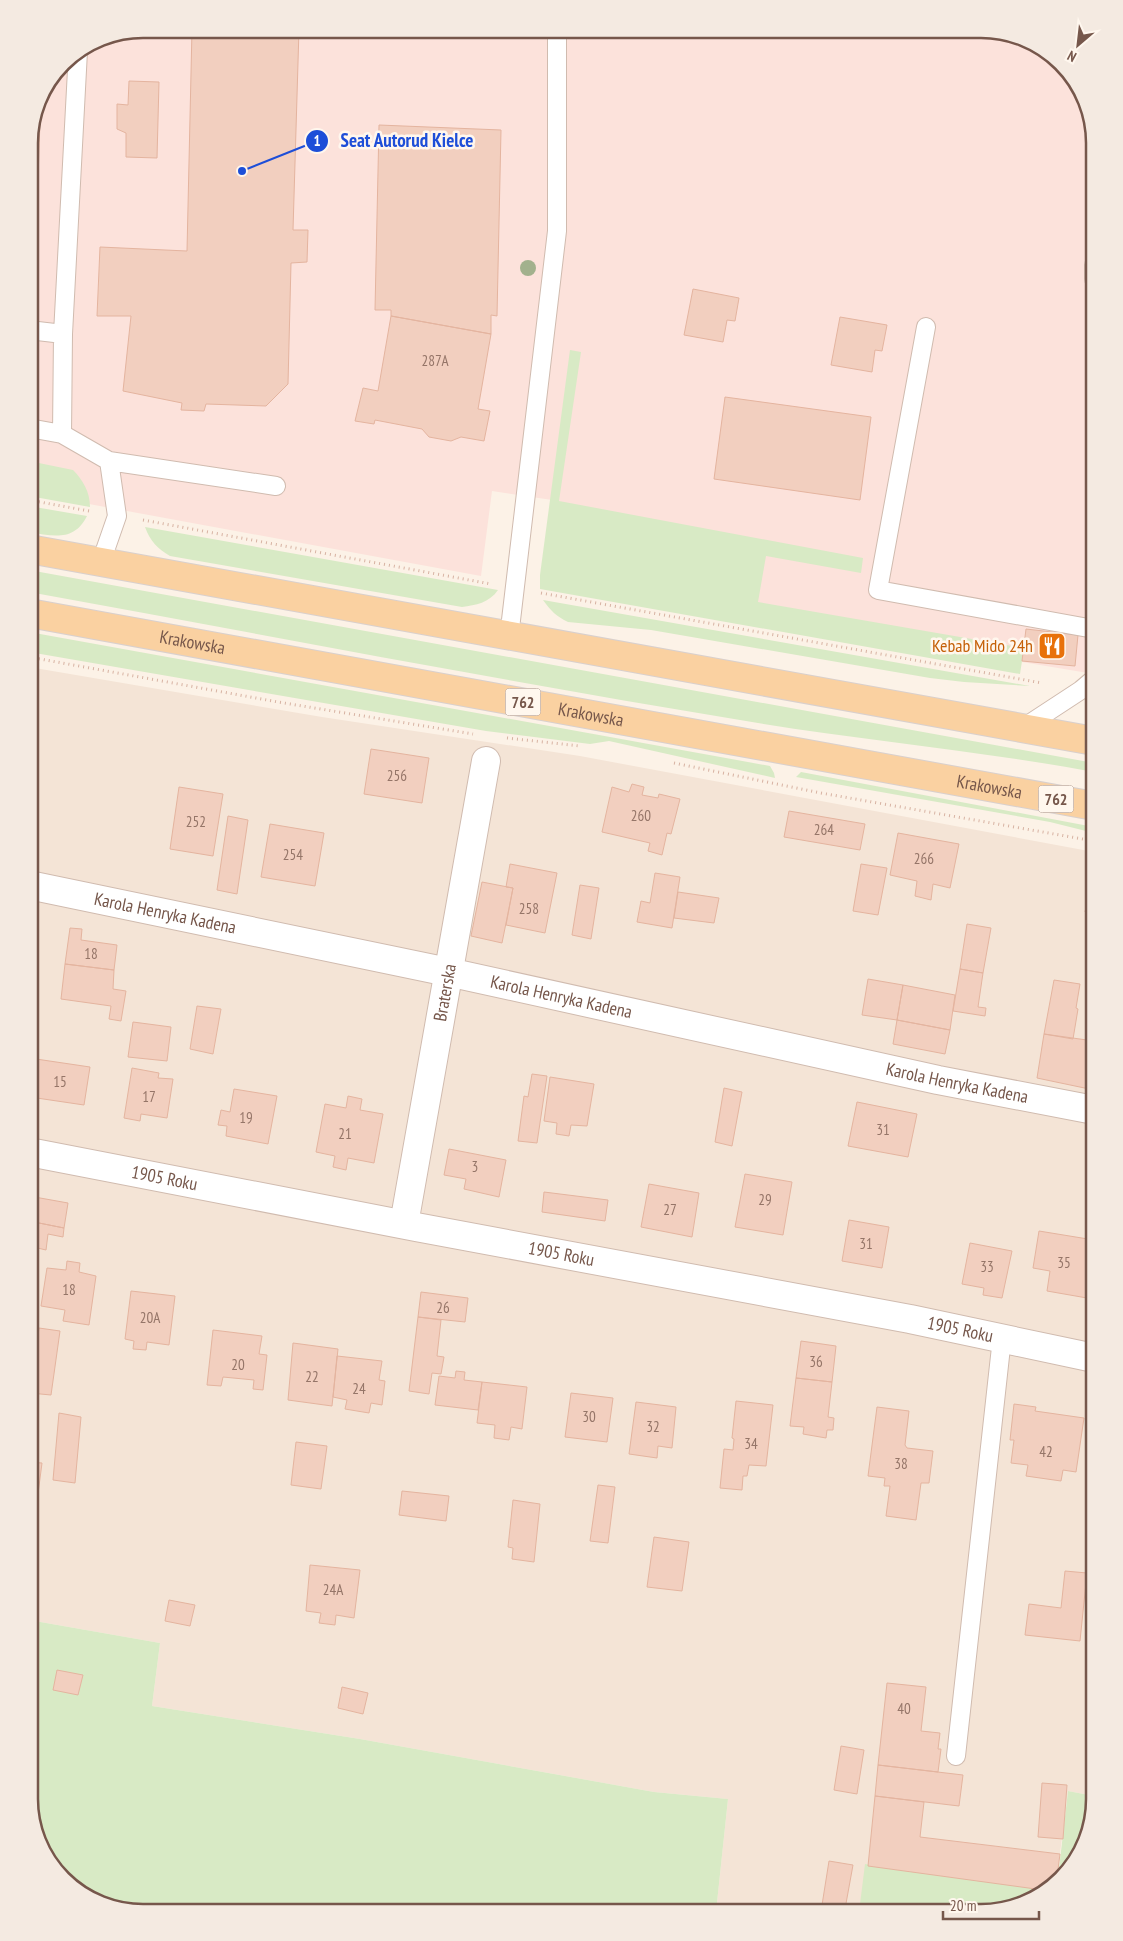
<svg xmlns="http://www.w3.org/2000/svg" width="1123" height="1941" viewBox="0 0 1123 1941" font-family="'PT Sans Narrow',sans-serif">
<rect width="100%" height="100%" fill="#fcf2e7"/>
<path fill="#f4e4d6" d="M29,667L322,717L580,756L1094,852V1796L1068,1791L1057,1877L1043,1890L861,1912H716L728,1799L654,1792L360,1739L152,1706L160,1643L29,1620Z"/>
<path fill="#fce2db" d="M142,29H988L1044,48L1083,92L1094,142V674L742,615L559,501L492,491L481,576L29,493V135L40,92L62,62L99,37Z"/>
<path fill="#d8eac5" d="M570,350L581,352L559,501L863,558L861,573L766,556L758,602L1024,648L1020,674L540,589V575Z
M29,461L73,470C83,480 90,492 90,507L29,496Z
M29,506L87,516C74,542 53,536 29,532Z
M145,527L498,590C489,603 476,605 462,607L170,556C158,549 150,541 145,527Z
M29,570L1094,763V772C977,750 857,740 740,720C502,681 266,635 29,592Z
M543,600L1030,686L964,682L930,678L651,630L568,622C557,617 550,610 543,600Z
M29,632L770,766L774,773L775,778L609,741L590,744L486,731L29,652Z
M801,772L1094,827V833L1050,822L796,777Z
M29,1620L160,1643L152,1706L360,1739L654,1792L728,1799L716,1912H135L79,1893L40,1849L29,1799Z
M1068,1791L1094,1796V1799L1075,1862L1058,1877Z
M865,1864L1044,1889L1031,1901L981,1912H859Z"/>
<path fill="#f2cfbf" stroke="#e4b49f" d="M192,29H299L293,230H308L307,262L291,263L288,384L266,406L206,404L204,411L181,410L182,403L123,391L131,316H97L100,247L187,251Z
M129,81L159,82L157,158L126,157V133L117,129V104L128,105Z
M41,92L37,207H29V135Z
M379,125L501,130L497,316L491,315V334L391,316V310H375Z
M693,289L739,298L735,321L727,320L723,342L684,335Z
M391,316L491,334L478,409L490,411L484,441L461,437L451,441L429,437L422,429L375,420L374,424L355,421L363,388L378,391Z
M840,317L887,325L882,351L875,350L872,372L831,365Z
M725,397L871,417L860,500L714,479Z
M1026,629L1078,635L1075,666L1022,661Z
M371,749L429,758L422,803L364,794Z
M29,784L38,785L32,825H29Z
M632,784L644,787L642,795L658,798L659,794L680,799L671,834L667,833L662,855L648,851L650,843L602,832L612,787L629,792Z
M179,787L223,794L213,856L170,849Z
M789,811L865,824L860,850L784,837Z
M228,816L248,820L237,894L217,890Z
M270,824L324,833L315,886L261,877Z
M898,833L959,844L950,888L933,884L931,900L915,896L917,881L890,875Z
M510,864L557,873L545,933L506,925L513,888L506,887Z
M861,864L887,868L878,915L853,911Z
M1094,868V914L1085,912Z
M655,873L680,877L672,928L637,922L641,901L650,903Z
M482,882L513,888L502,943L471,936Z
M580,885L599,888L591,939L572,935Z
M678,892L719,898L714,923L674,918Z
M967,924L991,928L983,973L960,969Z
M70,928L82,929L81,940L117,945L114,970L65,964Z
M65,964L114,970L113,989L126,991L121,1021L109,1019L111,1006L61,999Z
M960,969L983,973L978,1007L986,1008L985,1016L953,1011Z
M868,979L903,985L897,1020L862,1015Z
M1054,980L1080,984L1076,1008L1078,1009L1073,1039L1044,1034Z
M903,985L955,995L950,1030L897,1020Z
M197,1006L221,1009L213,1054L190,1049Z
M897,1020L950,1030L945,1054L893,1044Z
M133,1022L171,1027L167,1061L128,1057Z
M1044,1034L1094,1041V1090L1037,1078Z
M36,1059L90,1067L84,1105L30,1097Z
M132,1068L159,1073L158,1078L173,1079L167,1118L141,1114L140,1121L124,1118Z
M532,1074L547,1076L537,1143L518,1141L524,1096L528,1097Z
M550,1077L594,1084L587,1126L571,1125L569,1136L556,1134L557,1123L544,1121Z
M724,1088L742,1092L732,1146L715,1142Z
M234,1089L277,1096L268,1144L226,1136L227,1126L218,1125L221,1110L230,1112Z
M348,1096L362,1099L360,1110L383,1114L374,1163L348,1158L346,1170L333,1167L335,1156L316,1152L325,1104L346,1108Z
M857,1102L917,1114L908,1157L848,1146Z
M449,1149L506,1160L499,1197L464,1189L466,1179L444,1175Z
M745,1174L792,1182L783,1235L735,1227Z
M649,1184L699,1193L692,1237L641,1227Z
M544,1192L608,1200L605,1221L542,1212Z
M29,1196L68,1203L64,1228L29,1221Z
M849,1220L889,1227L882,1268L842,1261Z
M29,1221L64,1228L63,1237L48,1234L46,1250L29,1246Z
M1039,1231L1094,1240V1258L1087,1298L1047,1291L1050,1271L1033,1268Z
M970,1243L1012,1251L1002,1298L983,1295L984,1288L962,1284Z
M67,1261L80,1263L79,1272L96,1276L89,1325L63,1321L65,1310L41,1306L47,1268L66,1270Z
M131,1291L175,1296L169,1345L147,1342L146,1350L133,1349L134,1341L125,1339Z
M421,1292L468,1298L465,1322L418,1317Z
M418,1317L441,1320L437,1356L444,1357L441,1374L432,1373L429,1394L409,1391Z
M39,1328L60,1331L51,1395L30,1393Z
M213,1330L262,1336L259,1354L267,1355L263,1390L253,1389L254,1380L223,1377L221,1386L207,1385Z
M801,1341L836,1346L832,1382L796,1378Z
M293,1343L338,1349L332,1406L288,1400Z
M337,1356L382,1361L379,1380L385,1381L382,1405L371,1403L369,1413L345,1409L347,1400L333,1397Z
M456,1371L465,1372L464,1380L482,1382L478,1410L435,1405L439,1376L455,1378Z
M796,1378L832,1382L828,1417L834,1418L833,1430H827L826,1438L803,1434L804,1427L790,1426Z
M482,1382L527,1387L522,1429L511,1427L509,1440L494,1438L495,1425L477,1423Z
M571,1393L613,1398L607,1442L565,1437Z
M736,1401L773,1405L766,1466L749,1465L747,1476H743L742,1490L720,1488L724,1449L733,1450L734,1439L732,1438Z
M636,1402L676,1407L672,1448L658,1446L657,1458L629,1454Z
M1014,1404L1036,1407L1035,1411L1084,1418L1076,1472L1063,1470L1061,1481L1026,1476L1028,1465L1011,1463L1014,1440H1010Z
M877,1407L909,1411L905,1445L907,1448L933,1451L929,1483H921L916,1520L886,1516L890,1486H884L885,1478L868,1476Z
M59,1413L81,1417L75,1483L53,1480Z
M296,1442L327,1446L321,1489L291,1485Z
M29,1462L42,1463L32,1540H29Z
M598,1485L615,1487L608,1543L590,1541Z
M402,1491L449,1496L446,1521L399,1515Z
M513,1500L540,1504L534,1562L512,1559L513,1548L508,1547Z
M654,1537L689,1542L682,1591L647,1587Z
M310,1565L360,1570L354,1618L336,1615L335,1625L319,1623L321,1613L306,1611Z
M1065,1571L1087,1573L1080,1641L1025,1635L1029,1604L1061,1608Z
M169,1600L195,1605L190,1626L165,1621Z
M57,1670L83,1675L78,1695L53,1690Z
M887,1683L926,1687L921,1731L940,1733L938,1749H941L938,1772L878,1765Z
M342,1687L368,1693L363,1714L338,1708Z
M841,1746L864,1750L857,1794L834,1790Z
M878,1765L963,1775L959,1806L875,1796Z
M1042,1783L1067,1785L1063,1839L1038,1837Z
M875,1796L924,1802L920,1837L1060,1854L1057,1877L1043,1890L868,1866Z
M829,1861L853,1865L845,1909L822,1905Z"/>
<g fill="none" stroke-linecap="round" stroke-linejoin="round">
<defs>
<path id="service" d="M78,51L63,334L62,434L109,461L117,516L101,562
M1094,279V265
M926,327L878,590L1094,629
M29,330L63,334
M29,428L62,434
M109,461L276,486
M509,637L557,231V37L555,29
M1023,728L1081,690L1094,679
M956,1756L1002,1338"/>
<g id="minor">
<path id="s1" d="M29,885L448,972L938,1080L1094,1110"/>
<path id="s2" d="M29,1152L416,1227L910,1319L1094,1358"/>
<path id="s3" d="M404,1224L486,761"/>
</g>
<g id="primary">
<path d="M29,549L1094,741"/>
<path id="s4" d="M29,613L1094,806"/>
</g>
</defs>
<use href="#service" stroke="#d0bbaf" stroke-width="20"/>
<use href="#minor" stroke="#d0bbaf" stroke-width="30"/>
<use href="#primary" stroke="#d9d0cd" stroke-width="30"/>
<path stroke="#d7b2a2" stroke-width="3" stroke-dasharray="1 4" stroke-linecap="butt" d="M29,500L89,511
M143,520L491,584
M541,593L1042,683
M29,657L278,702L473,734
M507,738L580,746
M674,763L821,793L1094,841"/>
<use href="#service" stroke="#fff" stroke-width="18"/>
<use href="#minor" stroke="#fff" stroke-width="28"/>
<use href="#primary" stroke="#fad1a1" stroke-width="28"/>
</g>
<circle fill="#a2b18d" cx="528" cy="268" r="8"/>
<defs>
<symbol id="restaurant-square" viewBox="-11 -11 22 22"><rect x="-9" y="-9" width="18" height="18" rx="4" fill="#e8710a" stroke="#fff7ee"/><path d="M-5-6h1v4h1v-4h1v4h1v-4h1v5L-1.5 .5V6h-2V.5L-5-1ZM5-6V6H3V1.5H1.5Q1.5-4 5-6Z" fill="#fff"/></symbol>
</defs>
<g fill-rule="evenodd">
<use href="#restaurant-square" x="1036" y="630" width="32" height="32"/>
</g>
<g text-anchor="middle" stroke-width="5" stroke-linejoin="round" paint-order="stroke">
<g font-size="15" fill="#957568">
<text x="435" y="366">287A</text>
<text x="397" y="781">256</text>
<text x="641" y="821">260</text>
<text x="196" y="827">252</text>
<text x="824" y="835">264</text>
<text x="293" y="860">254</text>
<text x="924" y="864">266</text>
<text x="529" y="914">258</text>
<text x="91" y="959">18</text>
<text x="60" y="1087">15</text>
<text x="149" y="1102">17</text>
<text x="246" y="1123">19</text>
<text x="883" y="1135">31</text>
<text x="345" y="1139">21</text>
<text x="475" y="1172">3</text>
<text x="765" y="1205">29</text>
<text x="670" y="1215">27</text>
<text x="866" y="1249">31</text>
<text x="1064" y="1268">35</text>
<text x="987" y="1272">33</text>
<text x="69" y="1295">18</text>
<text x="443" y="1313">26</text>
<text x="150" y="1323">20A</text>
<text x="816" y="1367">36</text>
<text x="238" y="1370">20</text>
<text x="312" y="1382">22</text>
<text x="359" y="1394">24</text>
<text x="589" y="1422">30</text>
<text x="653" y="1432">32</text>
<text x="751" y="1449">34</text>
<text x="1046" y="1457">42</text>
<text x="901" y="1469">38</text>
<text x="333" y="1595">24A</text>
<text x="904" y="1714">40</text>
</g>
<g fill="#fff7ee" stroke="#9f877c" stroke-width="1">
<rect x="505.5" y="688.5" width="35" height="27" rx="4"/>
<rect x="1038.5" y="785.5" width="35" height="27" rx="4"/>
</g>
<g font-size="16" font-weight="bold" fill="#76574b">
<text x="523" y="708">762</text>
<text x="1056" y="805">762</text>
</g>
<g font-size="18" fill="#76574b" stroke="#fff7ee">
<text dy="6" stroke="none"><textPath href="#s4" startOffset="166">Krakowska</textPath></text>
<text dy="6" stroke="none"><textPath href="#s4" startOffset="571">Krakowska</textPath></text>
<text dy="6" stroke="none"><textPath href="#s4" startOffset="976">Krakowska</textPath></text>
<text dy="6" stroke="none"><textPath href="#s1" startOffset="139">Karola Henryka Kadena</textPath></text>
<text dy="6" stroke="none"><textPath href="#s3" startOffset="235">Braterska</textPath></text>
<text dy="6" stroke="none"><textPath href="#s1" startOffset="544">Karola Henryka Kadena</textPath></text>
<text dy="6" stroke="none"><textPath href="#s1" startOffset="949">Karola Henryka Kadena</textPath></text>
<text dy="6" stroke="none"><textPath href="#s2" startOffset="138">1905 Roku</textPath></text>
<text dy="6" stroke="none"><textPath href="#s2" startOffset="542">1905 Roku</textPath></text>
<text dy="6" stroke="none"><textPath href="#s2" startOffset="948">1905 Roku</textPath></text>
</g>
<g font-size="18" fill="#c56008" stroke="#fff7ee" text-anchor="end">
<text x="1033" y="652">Kebab Mido 24h</text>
</g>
</g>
<path d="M0 0H1123V1941H0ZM143 38H981A105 105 0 0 1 1086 143V1799A105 105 0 0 1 981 1904H143A105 105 0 0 1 38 1799V143A105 105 0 0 1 143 38Z" fill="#f4eae1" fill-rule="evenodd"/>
<path fill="none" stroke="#76574b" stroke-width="2.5" d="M143 38H981A105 105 0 0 1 1086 143V1799A105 105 0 0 1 981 1904H143A105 105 0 0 1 38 1799V143A105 105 0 0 1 143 38Z"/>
<path fill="none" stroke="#1d4ed8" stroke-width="2" d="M242 171L317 141"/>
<g fill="#1d4ed8" stroke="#fff7ee" stroke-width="2">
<circle cx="242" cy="171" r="5"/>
<circle cx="317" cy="141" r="12"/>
</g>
<g font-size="15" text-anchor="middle" font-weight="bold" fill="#fff">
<text x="317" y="146">1</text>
</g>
<g font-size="19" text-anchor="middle" font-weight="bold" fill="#1d4ed8" stroke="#fff7ee" stroke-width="5" stroke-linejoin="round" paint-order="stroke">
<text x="407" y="147">Seat Autorud Kielce</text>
</g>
<g transform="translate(1078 45) rotate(208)" stroke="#fff7ee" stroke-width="4" paint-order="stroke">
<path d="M0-4L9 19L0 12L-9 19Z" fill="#76574b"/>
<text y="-8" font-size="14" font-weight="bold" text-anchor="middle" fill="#76574b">N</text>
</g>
<path d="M943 1911v8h96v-8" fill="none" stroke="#76574b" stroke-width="2.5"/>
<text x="950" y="1911" font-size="15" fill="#76574b" stroke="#fff7ee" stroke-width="4" paint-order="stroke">20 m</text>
</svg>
